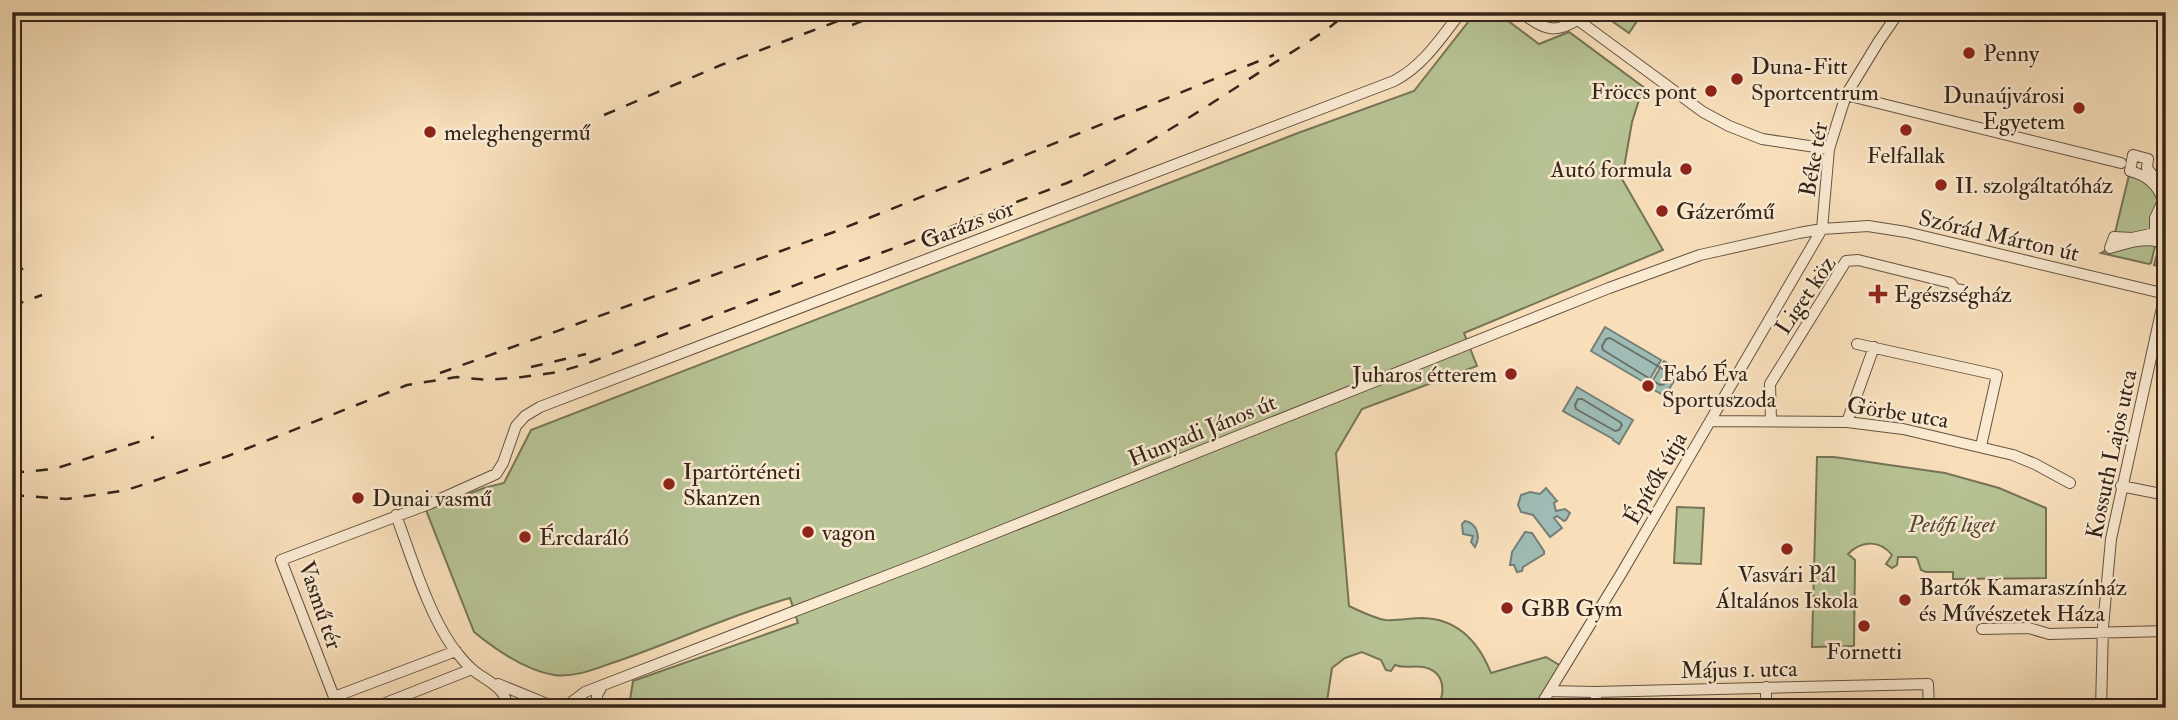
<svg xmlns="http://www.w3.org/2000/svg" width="2178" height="720" viewBox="0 0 2178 720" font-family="'IM FELL Double Pica',serif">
<rect width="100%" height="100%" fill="#f8dfba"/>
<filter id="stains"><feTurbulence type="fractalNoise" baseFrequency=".00286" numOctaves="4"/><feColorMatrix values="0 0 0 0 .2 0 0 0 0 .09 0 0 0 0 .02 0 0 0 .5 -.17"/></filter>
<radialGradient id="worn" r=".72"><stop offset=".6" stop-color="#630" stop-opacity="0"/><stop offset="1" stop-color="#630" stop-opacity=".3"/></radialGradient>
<path fill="#b7c394" stroke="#767456" stroke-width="2" d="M1476,12H1496L1539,44L1569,32L1646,89L1640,97L1632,122L1622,179L1663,250L1464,333L1477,366L1362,409L1336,453L1349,606C1360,611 1373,618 1385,620C1398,621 1411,618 1423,618C1458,619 1479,643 1491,673L1546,657L1561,666L1535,708H1437C1446,692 1445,671 1423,667C1413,665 1405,669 1395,665L1391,671L1386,670L1381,660L1362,652L1345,658L1332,668L1326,708H632L629,706L633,681L798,623L790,598C730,615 672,643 612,663C595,669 573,678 554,675C526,670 496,650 474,632L426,510L484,488L504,483L531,430L1298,133L1414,91Z
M1599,12H1643L1629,33Z
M2130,171L2160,194L2155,233L2114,237Z
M2156,242L2151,263L2149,264L2101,253L2110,248Z
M2160,243H2166V268L2154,265Z
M1817,457H1834L1945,473L1999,488L2046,508V578L1953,579V572H1926L1921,570L1917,558L1915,557H1898L1897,565L1892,568L1886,564L1892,555C1880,540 1862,540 1848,554L1855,560L1854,646L1812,647Z
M1677,507L1704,508L1701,564L1674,563Z"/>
<path fill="#9ebcb5" stroke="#747f77" stroke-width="2" d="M1605,327L1661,360L1647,384L1591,351Z
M1664,361L1680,371L1665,396L1649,387Z
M1577,387L1633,420L1619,444L1613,440V439L1563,411Z
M1546,488L1557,501L1554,503L1556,511L1565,509L1570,513L1566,520L1564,521L1557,516L1554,518L1562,528L1550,537L1533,515L1521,512L1518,505L1521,495L1530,492L1540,494Z
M1465,521C1477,523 1481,537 1475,547L1471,542L1473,536L1463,534L1462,524Z
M1525,532L1532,533L1544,551V554L1523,567L1522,571L1517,572L1514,565H1510L1512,552Z"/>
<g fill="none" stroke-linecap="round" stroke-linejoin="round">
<path stroke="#6a7067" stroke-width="2" d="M1610,338L1668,372L1669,376L1664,384L1660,385L1603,350L1602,346L1606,339Z
M1578,399H1582L1620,422L1622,425L1619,430L1615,431L1576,409L1575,405Z"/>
<defs>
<path id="minor" d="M1520,12C1542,27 1552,36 1577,20
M1567,12L1703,112L1729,126L1762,139L1829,149
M1846,95L2121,163
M2166,187L2157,181L2147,168L2148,159L2133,155L2130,171C2146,175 2158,184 2163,201L2155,218V233L2132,238L2114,237L2110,248C2124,244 2142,238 2156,241C2159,242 2162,243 2166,243
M1857,344L1997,375L1981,446
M1710,421L1847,422L1903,429L2013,455L2035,464L2070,483
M1771,421L1770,384L1846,261L1858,260L1951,283L1955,289L1962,290
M1847,422L1874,347
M2121,486L2166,495
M396,515C411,556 431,622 458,654C462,659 467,665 473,670C486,681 507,687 507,708
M1982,629L2029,628L2049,634L2166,631
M498,684L547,704L568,708
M1550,691L1594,692L1928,684L1929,708
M1596,692V708
M334,697L456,651
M334,708V697L281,560L429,504L496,474L503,463L516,426L525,416L540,407L1394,81C1423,66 1441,38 1461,12
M373,708L472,669
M564,708L585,692L925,561L1609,288L1700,255L1799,233L1822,229L1868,226L1906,232L2166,294
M597,708V695L602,686
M1539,708L1621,574L1822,229L1829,149L1846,95L1879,41L1899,12
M1766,708V687
M2101,708L2103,627L2111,539L2165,294"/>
</defs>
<use href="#minor" stroke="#665341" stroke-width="12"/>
<use href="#minor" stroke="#faead2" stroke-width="10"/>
<path stroke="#352419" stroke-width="2.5" stroke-dasharray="12 12" stroke-linecap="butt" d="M295,12L298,21
M852,25L885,12
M604,115L721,65L862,12
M12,273L30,266
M12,306L42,295
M531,367L586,354
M440,373L834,232L1274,55
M12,473L54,469L154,437
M12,495L66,499L127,490L228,456L407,385L457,377L488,380L522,377L559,372L591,362L1067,183C1137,153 1200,111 1263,70C1291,52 1323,35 1348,12"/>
</g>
<g fill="#8f2418" stroke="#faead2" stroke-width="2.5">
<circle cx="1969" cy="53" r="7"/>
<circle cx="1737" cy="79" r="7"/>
<circle cx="1711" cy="91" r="7"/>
<circle cx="2079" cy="108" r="7"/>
<circle cx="1906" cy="130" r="7"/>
<circle cx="430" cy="132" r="7"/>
<circle cx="1686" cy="169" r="7"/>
<circle cx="1941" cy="185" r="7"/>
<circle cx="1662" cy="211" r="7"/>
<path d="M1874.5 283.5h7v7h7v7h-7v7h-7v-7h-7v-7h7z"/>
<circle cx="1511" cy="374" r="7"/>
<circle cx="1648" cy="386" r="7"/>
<circle cx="669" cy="484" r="7"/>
<circle cx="358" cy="498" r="7"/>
<circle cx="808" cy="532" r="7"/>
<circle cx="525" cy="537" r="7"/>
<circle cx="1787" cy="549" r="7"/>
<circle cx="1905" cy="600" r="7"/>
<circle cx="1507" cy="608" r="7"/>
<circle cx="1864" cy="626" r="7"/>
</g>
<g text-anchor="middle" stroke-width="5" stroke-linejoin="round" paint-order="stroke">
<g font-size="23" fill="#352419" stroke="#faead2" text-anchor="start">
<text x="1983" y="61">Penny</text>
<text x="1751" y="74">Duna-Fitt<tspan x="1751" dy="26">Sportcentrum</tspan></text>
<text x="1697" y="99" text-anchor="end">Fröccs pont</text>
<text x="2065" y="103" text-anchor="end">Dunaújvárosi<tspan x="2065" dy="26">Egyetem</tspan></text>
<text x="444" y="140">meleghengermű</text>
<text x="1906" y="163" text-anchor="middle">Felfallak</text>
<text x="1672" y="177" text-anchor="end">Autó formula</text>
<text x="1955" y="193">II. szolgáltatóház</text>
<text x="1676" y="219">Gázerőmű</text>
<text x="1894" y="302">Egészségház</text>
<text x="1662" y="381">Fabó Éva<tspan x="1662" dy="26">Sportuszoda</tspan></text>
<text x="1497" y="382" text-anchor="end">Juharos étterem</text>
<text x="683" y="479">Ipartörténeti<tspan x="683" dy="26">Skanzen</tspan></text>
<text x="372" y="506">Dunai vasmű</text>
<text x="822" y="540">vagon</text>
<text x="539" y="545">Ércdaráló</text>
<text x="1787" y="582" text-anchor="middle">Vasvári Pál<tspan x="1787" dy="26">Általános Iskola</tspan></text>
<text x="1919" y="595">Bartók Kamaraszínház<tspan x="1919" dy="26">és Művészetek Háza</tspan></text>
<text x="1521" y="616">GBB Gym</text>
<text x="1864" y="659" text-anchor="middle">Fornetti</text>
</g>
<g font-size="23" fill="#352419" stroke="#faead2">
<text transform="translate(1813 159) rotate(-80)" y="8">Béke tér</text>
<text transform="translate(967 224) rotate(-21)" y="8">Garázs sor</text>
<text transform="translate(1999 235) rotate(13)" y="8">Szórád Márton út</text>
<text transform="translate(1805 295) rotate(-56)" y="8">Liget köz</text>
<text transform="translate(1898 412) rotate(9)" y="8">Görbe utca</text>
<text transform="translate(1202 430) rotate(-22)" y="8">Hunyadi János út</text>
<text transform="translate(2111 454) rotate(-78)" y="8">Kossuth Lajos utca</text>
<text transform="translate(1655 478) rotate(-60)" y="8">Építők útja</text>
<text transform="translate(321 605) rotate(71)" y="8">Vasmű tér</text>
<text transform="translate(1739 669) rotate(-1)" y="8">Május 1. utca</text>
</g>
<g font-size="23" font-style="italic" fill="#564c38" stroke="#faead2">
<text x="1952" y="532">Petőfi liget</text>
</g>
</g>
<rect width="2178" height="720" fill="none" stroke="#f8dfba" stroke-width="42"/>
<rect x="14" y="14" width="2150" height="692" fill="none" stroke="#352419" stroke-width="3.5"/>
<rect x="21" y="21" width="2136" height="678" fill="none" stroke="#352419" stroke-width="2"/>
<rect width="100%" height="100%" filter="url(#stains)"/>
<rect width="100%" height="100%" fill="url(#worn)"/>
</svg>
